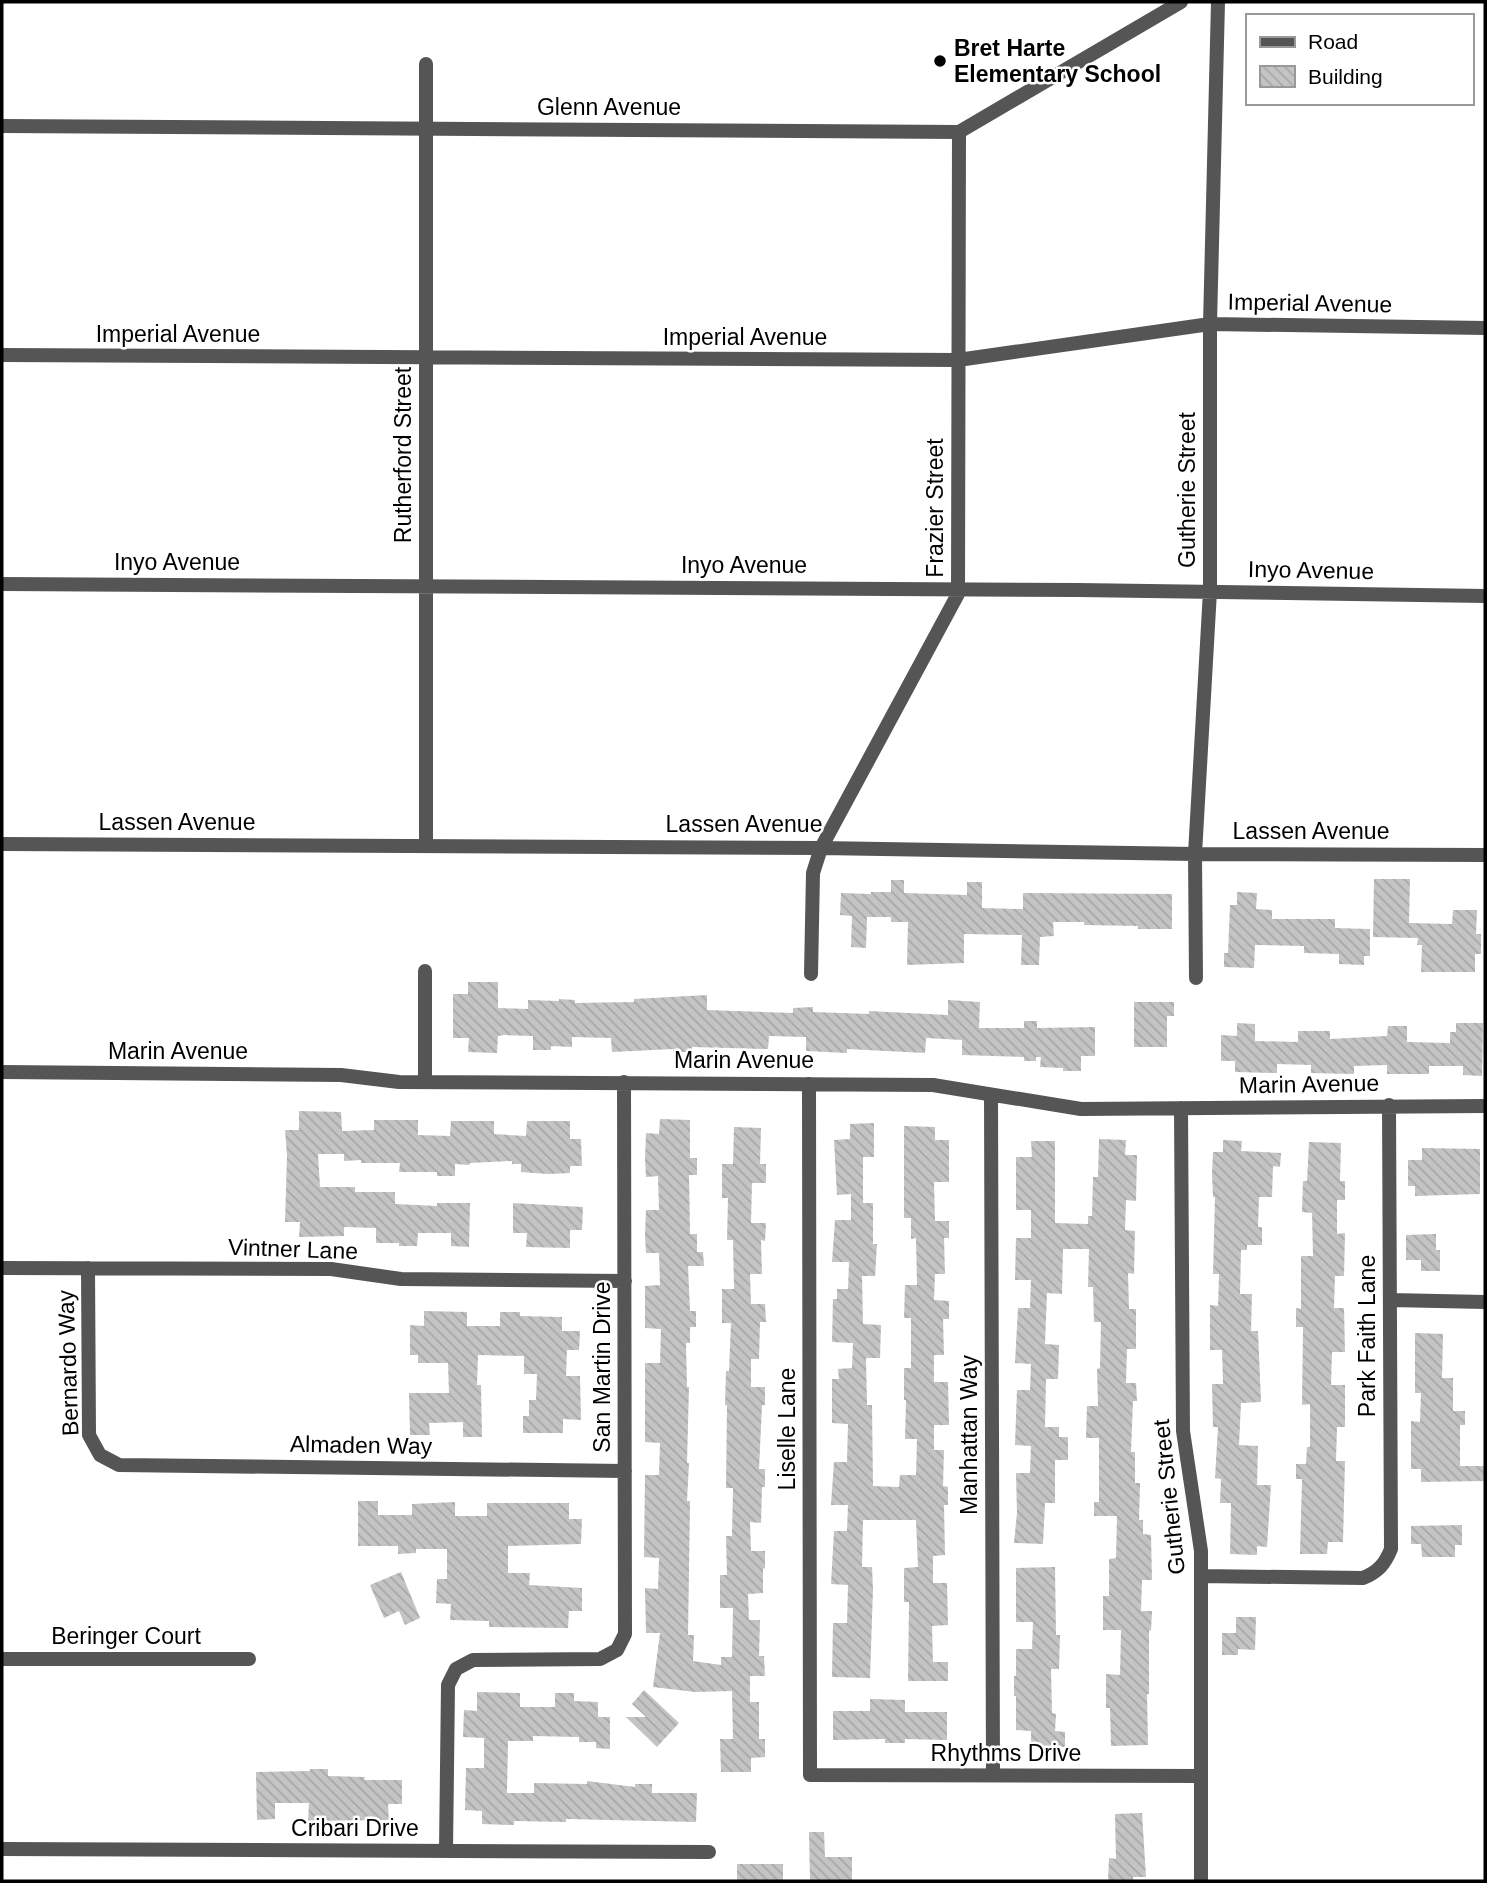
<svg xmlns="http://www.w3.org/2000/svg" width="1487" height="1883" viewBox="0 0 1487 1883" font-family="Arial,sans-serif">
<defs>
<pattern id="building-back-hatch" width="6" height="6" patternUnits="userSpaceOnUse" patternTransform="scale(1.75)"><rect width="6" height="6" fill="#c4c4c4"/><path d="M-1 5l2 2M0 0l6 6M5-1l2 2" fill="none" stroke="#a7a7a7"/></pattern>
</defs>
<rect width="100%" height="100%" fill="#fff"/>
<path fill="url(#building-back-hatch)" d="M1374,879H1410L1409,923L1452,924L1453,910H1477L1476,934H1481V954H1475V972H1421L1422,945H1417L1418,938L1373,937Z
M891,880H904V893L967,895V882H982V908L1023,909V893L1172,894V929H1138V926L1084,925V922H1053L1054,936L1040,937L1039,965H1021L1022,935L964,934V963L907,965L908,922H891V917H867L866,948L851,947L852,916L840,915L841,893L871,894V892H891Z
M1237,892L1257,893L1256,909L1272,910V919H1335V928L1370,929V956H1364V965L1339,964V954L1304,953V946L1255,945L1254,968L1224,967V953H1228L1230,905H1237Z
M468,982H498V1008L528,1009V1000L559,1001V999L575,1000V1003L634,1002V999L707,995V1010L793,1013V1008L813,1007V1012L869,1014V1011L948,1015V1000L980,1002L979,1028H1024V1021H1037V1028L1095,1027V1056H1081V1071H1063V1068L1040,1067L1041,1057H1036V1061H1024V1057L962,1055V1040L926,1038L925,1053L847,1049V1053L806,1051V1037L769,1036L768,1049L692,1047V1052H673V1049L612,1052L611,1038L572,1037V1047L551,1046V1050H533V1036L504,1035L498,1036L497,1053L468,1052L469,1038H453V994H468Z
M1134,1002H1174V1016H1167V1047H1134Z
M1237,1023L1255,1024V1041L1298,1042V1031H1330V1039L1387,1036L1388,1026H1407V1042L1450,1043V1032H1456V1023H1483L1482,1076L1463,1075V1066H1429V1074H1387V1065L1354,1066V1074L1311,1073V1065L1277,1064V1073L1235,1072V1061H1221V1035L1237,1036Z
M299,1111L341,1112L342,1131L374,1130V1120H418V1135L450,1136L451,1121H494V1134L526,1136L527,1121H570V1139H581L582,1166H570V1173L548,1174L521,1172V1164H512V1161L470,1163L469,1165L455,1164V1176H437V1172H399L400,1163H361V1160L344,1161V1154H318L320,1187H355V1192H395V1204L437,1206V1203H470L469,1247L451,1246V1233H418L417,1246H399V1243H376V1228L344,1227V1236L299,1237L300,1222H285L287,1156L285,1130H299Z
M660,1119L690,1120V1158H697V1175H689L690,1234H697V1252H703L704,1266H688L690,1311H696V1327H690V1343H686L687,1387H689L687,1463H689L687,1501H690L688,1635H694L693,1661L721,1665V1657H732L733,1608H720V1575H727L726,1536H732L733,1488H726L727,1405H725L726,1371H729L731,1323H722V1289H734L733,1240H727L728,1198H722V1164H733L734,1127L761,1128L760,1164H766V1183H752L751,1223H766L765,1241L761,1240L762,1274H750L751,1304H765L766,1322H760L759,1359H751V1387H765V1405H762L759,1469H765V1487H762L761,1523L750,1522L751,1551H765V1568L763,1569V1593L748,1594L749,1620H760L759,1656H764L765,1676H750V1702H759V1739H765V1757L751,1758V1772H721L720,1739H733L732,1691L695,1692L653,1687L660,1633H646L645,1588L658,1589L659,1558L644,1557L645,1475H659L660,1443L645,1442V1363H660L661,1329L645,1328V1286L660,1285L659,1253H646L645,1235L646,1210H659L658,1176L646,1177L645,1159L646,1133L659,1134Z
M874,1123V1157H863V1203H873V1244H877L875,1276H862L863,1324L881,1325L880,1358H866L867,1405H872L873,1486L899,1487L900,1475H916L917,1439H905L906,1400H904V1368H911V1318H904L905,1285H917L916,1238L911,1239V1218H904V1126L935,1127V1140H949V1182H934L935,1221H949V1238H944L945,1274H935L934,1300L949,1301V1319H943L944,1355H934V1382H948L949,1425H934V1450H944L943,1486L948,1487V1505H944L945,1555L933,1556V1583H947L948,1625L932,1626L933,1662H948V1681H908L909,1602H904V1568L918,1567L916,1520H863L862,1567H872L873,1589L870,1678L832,1677L833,1623H847L848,1585L831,1584L834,1531H847L848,1505H831L834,1462H847L848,1424L832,1423V1379H839L838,1369L852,1368L853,1343L832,1342L833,1299H837V1289H848L849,1262H832L835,1220H851V1194L837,1195L834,1140L850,1139V1124Z
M1099,1139L1126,1140L1125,1155H1137L1136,1201L1126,1200L1125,1230L1135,1231L1134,1274L1128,1273L1129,1309H1136V1349H1127L1126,1383H1136L1137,1401H1133L1131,1452H1135V1483H1140L1139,1520H1143V1534L1151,1535L1152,1580H1142L1141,1611H1152L1151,1631L1149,1630V1694H1147L1148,1745L1111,1746L1110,1708H1106V1674L1120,1675L1121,1630H1103V1596H1109V1559L1116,1558L1117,1516H1094V1502H1099V1438H1086L1087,1406H1098L1097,1369L1100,1368L1101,1322H1094L1093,1287H1088L1089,1249H1063L1062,1294L1047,1293L1045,1344L1059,1345L1058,1379H1046L1045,1427H1059V1437H1068V1460H1055V1503H1045L1043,1544L1014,1543L1017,1513L1016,1473H1030L1031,1446L1015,1445L1017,1390H1030L1031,1364L1015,1363L1018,1308H1030L1031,1280H1015L1016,1238H1031V1210H1016V1157H1032L1031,1141H1055V1223L1088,1224V1216H1092L1093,1177H1098Z
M1223,1140L1242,1141L1241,1151L1281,1153L1280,1167L1273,1166L1272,1197H1259L1258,1227H1262V1245H1247V1250H1241L1240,1294H1252L1251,1331H1258L1261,1402L1241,1403L1239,1445L1258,1446L1257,1485H1271L1267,1547L1257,1546V1555L1230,1554L1231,1503H1220L1221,1479L1215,1478L1218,1427H1213L1212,1384H1223L1222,1350H1210V1305L1218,1306L1219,1274H1213L1215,1197H1213L1212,1174L1213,1152H1223Z
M1309,1142L1341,1143L1340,1181H1345V1200H1337V1234L1345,1233L1344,1276H1335L1334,1308H1344L1345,1352H1332L1331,1385H1345V1427H1337L1336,1461H1345L1343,1542H1328L1327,1554H1300L1302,1479H1296V1464H1306L1307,1447H1310V1404L1302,1405L1303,1327H1296V1308L1301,1309V1256H1313L1312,1213L1302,1212L1303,1181H1307Z
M1422,1148L1480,1149V1194L1415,1196V1186H1408V1160H1422Z
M513,1203L583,1207L582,1230H570V1248L526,1247L527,1233H513Z
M1436,1234V1250H1440V1271H1421V1260H1406V1235Z
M424,1311L467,1312V1326H500V1312H520V1316L562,1317V1331H580L579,1350H567L566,1376H580L581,1420L563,1419V1433H523V1416H529V1400H536L537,1374H524V1356L478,1355L477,1385H481L482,1437H463V1422L429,1423L430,1435H410L409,1393H449L448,1363H418V1355H410V1325L424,1326Z
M1415,1333L1443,1334L1442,1378H1453V1411H1465V1425H1460V1466H1485V1481L1421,1482V1469H1411V1421L1420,1422L1421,1393H1415Z
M358,1501H378V1515H412V1504L455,1502V1516H487V1503H569V1519H582L581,1544L508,1546V1573H530L529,1585L582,1588V1611H569L568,1628L489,1627V1621L450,1620L451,1604L436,1603L437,1579H447V1549H416V1553L398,1554V1546H358Z
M1462,1525V1545H1455V1557H1422L1421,1544H1411V1526Z
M1055,1567L1056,1635H1060L1059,1669H1051L1052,1713L1056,1714L1055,1731L1065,1732V1747L1031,1746V1731L1016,1730V1696H1014V1676H1016V1649H1032L1033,1622H1016V1568Z
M401,1572L420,1618L405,1625L399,1611L384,1618L370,1585Z
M1236,1617H1256L1255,1650L1238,1649V1655H1222V1633H1236Z
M644,1690L679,1723L657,1747L626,1717H646L632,1704Z
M477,1692L520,1693V1707H555V1693H574V1701L598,1702V1717H610V1749L596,1748V1742H579V1737L533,1736V1741H508L507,1793H534V1783L587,1784V1781L635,1787V1784H652V1793H697L696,1822L566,1819V1822L514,1821V1825L482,1824V1811L465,1810L466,1768H484V1738L463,1737L464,1710L477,1711Z
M870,1699L905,1700V1712H947V1740L905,1739V1743H885V1739L833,1740V1711H870Z
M310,1769H328V1776L365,1777L364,1780H402V1804H388L389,1820L308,1821L309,1803H275V1819L257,1820L256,1772L310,1771Z
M1142,1813L1146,1877H1133V1881H1108L1109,1858L1116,1859L1115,1814Z
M809,1832H824L825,1857H852V1881H810Z
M737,1864H783V1881H737Z"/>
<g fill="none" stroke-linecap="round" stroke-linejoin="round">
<path stroke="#555" stroke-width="14" d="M2,355L958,360L1210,324L1485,328
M2,584L1078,590L1485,596
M2,844L821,848L1195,854L1485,855
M426,845V64
M811,974L813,873L821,848L958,594L959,132
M1196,978L1195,854L1210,591V324L1218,2
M2,1072L341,1075L399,1082L933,1085L1081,1109L1485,1106
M425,1081V971
M809,1084L810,1775L1201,1776
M991,1095L993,1775
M1181,1108L1183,1431L1201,1551V1881
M2,1268L331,1269L401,1279L625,1281
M88,1268L89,1435L100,1455L119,1465L625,1471
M1390,1300L1485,1302
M1201,1576L1363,1578C1378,1572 1385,1564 1391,1549L1389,1105
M2,1659H249
M2,1849L709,1852
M446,1851L448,1685L456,1669L473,1660L600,1659L617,1650L625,1634L624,1082"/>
<path stroke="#555" stroke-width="14" d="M2,126L959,132L1181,2"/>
</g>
<circle fill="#000" stroke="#fff" stroke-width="2.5" cx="940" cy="61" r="7"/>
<g text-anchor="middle" stroke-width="5" stroke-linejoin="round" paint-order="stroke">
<g font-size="23" font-weight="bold" fill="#000" stroke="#fff" text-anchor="start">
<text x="954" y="56">Bret Harte<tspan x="954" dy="26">Elementary School</tspan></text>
</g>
<g font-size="23" fill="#000" stroke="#fff">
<text x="609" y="115">Glenn Avenue</text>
<text transform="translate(1310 303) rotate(1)" y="8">Imperial Avenue</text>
<text x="178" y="342">Imperial Avenue</text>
<text x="745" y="345">Imperial Avenue</text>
<text transform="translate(403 455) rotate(-90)" y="8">Rutherford Street</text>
<text transform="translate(1187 490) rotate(-90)" y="8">Gutherie Street</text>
<text transform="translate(935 508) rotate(-90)" y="8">Frazier Street</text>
<text x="177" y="570">Inyo Avenue</text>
<text x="744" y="573">Inyo Avenue</text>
<text transform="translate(1311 570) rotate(1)" y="8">Inyo Avenue</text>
<text x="177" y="830">Lassen Avenue</text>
<text x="744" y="832">Lassen Avenue</text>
<text x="1311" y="839">Lassen Avenue</text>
<text x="178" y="1059">Marin Avenue</text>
<text x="744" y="1068">Marin Avenue</text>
<text transform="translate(1309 1084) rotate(-1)" y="8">Marin Avenue</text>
<text transform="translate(293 1249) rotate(2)" y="8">Vintner Lane</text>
<text transform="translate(1367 1336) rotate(-90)" y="8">Park Faith Lane</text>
<text transform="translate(68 1363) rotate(-92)" y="8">Bernardo Way</text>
<text transform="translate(602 1367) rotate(-90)" y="8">San Martin Drive</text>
<text transform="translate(787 1429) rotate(-90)" y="8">Liselle Lane</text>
<text transform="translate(969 1435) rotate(-90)" y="8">Manhattan Way</text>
<text transform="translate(361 1445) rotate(1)" y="8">Almaden Way</text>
<text transform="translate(1169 1497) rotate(-96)" y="8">Gutherie Street</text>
<text x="126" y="1644">Beringer Court</text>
<text x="1006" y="1761">Rhythms Drive</text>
<text x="355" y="1836">Cribari Drive</text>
</g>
</g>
<rect width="1487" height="1883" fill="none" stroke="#000000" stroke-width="7"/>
<rect x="1246" y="14" width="228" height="91" fill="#ffffff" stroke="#999999" stroke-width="2"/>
<rect x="1260" y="37" width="35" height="10" fill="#555555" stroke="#999999" stroke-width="2"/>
<text x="1308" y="49" font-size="21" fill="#000000">Road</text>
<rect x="1260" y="66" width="35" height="21" fill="url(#building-back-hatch)" stroke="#999999" stroke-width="2"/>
<text x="1308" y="84" font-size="21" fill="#000000">Building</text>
</svg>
